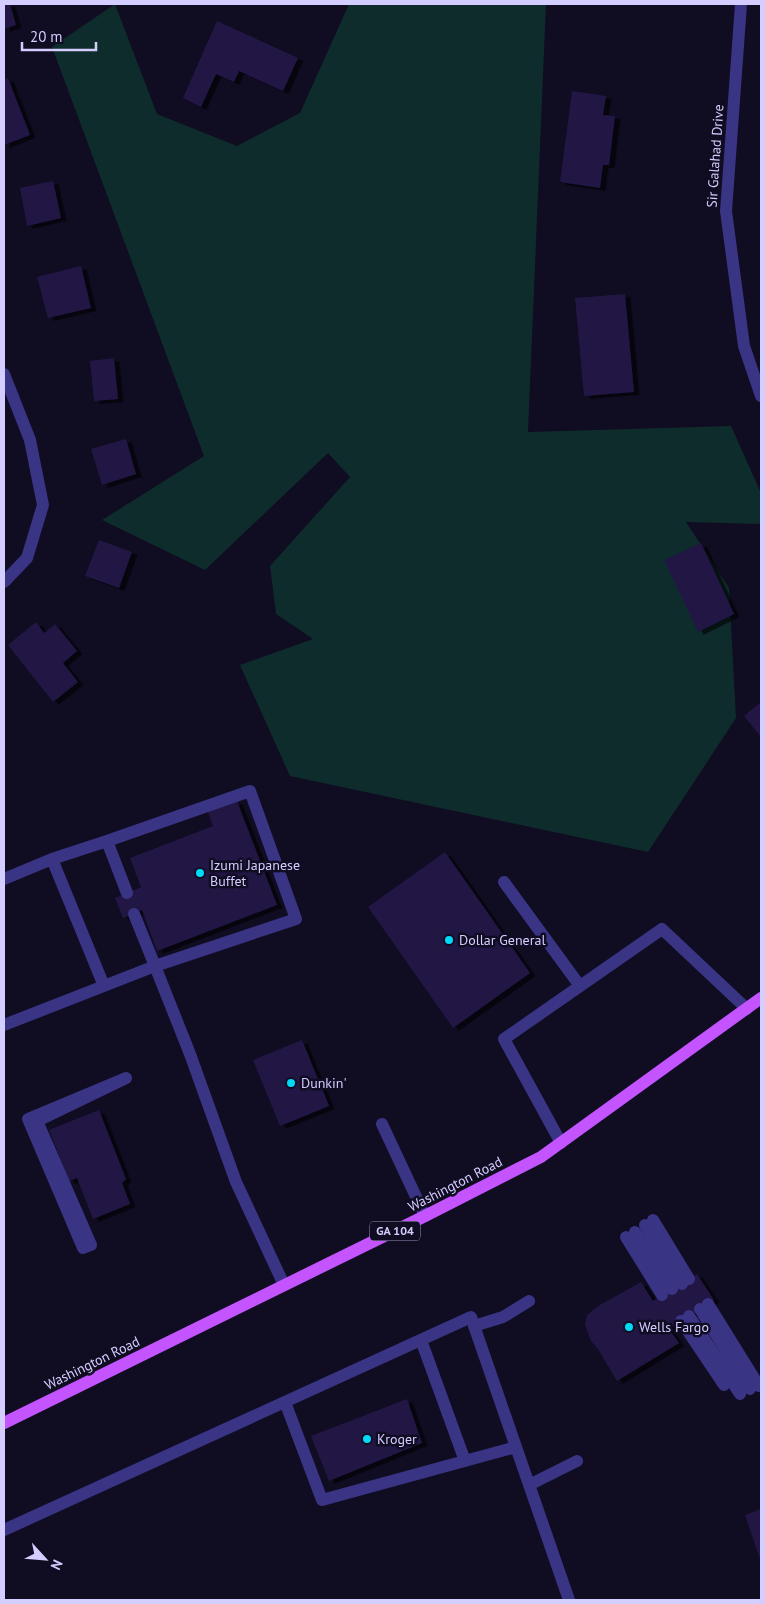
<svg xmlns="http://www.w3.org/2000/svg" width="765" height="1604" viewBox="0 0 765 1604" font-family="'PT Sans',sans-serif">
<defs>
<filter id="shadow"><feDropShadow dx="5.5" dy="3" stdDeviation="0" flood-color="#0009"/></filter>
</defs>
<rect width="100%" height="100%" fill="#100c22"/>
<path fill="#0f2c2c" d="M115,4L157,114L237,146L300,113L349,4H546L528,432L731,426L761,493V524L686,522L729,588L736,718L648,852L290,776L240,665L313,639L276,614L270,566L350,477L328,453L205,570L102,520L204,456L52,47Z"/>
<path fill="#211744" filter="url(#shadow)" d="M4,4H10L16,25L4,29Z
M217,21L298,58L283,91L239,71L234,82L216,74L201,107L183,98Z
M8,78L30,135L4,145V80Z
M572,91L606,96L603,115L615,116L609,165H603L600,188L560,182Z
M53,181L61,218L27,226L20,188Z
M81,266L91,308L48,318L37,277Z
M625,294L634,392L584,396L575,298Z
M114,358L118,399L94,401L90,361Z
M126,439L136,474L102,485L91,449Z
M99,540L132,552L119,588L85,576Z
M701,543L734,614L698,632L664,560Z
M36,622L44,633L55,624L77,651L63,663L78,682L53,702L8,645Z
M761,702V737L744,716Z
M237,801L277,905L157,951L142,910L123,918L115,898L141,887L130,858L213,826L208,812Z
M445,852L530,973L453,1028L368,907Z
M302,1040L329,1106L280,1126L253,1060Z
M99,1110L126,1179L122,1183L130,1204L93,1219L77,1178L69,1181L49,1130Z
M697,1274L714,1300L669,1329L679,1343L617,1381L598,1349L591,1341L585,1325L587,1315L598,1306L641,1282L653,1301Z
M407,1399L422,1443L329,1481L311,1436Z
M761,1509V1562L745,1515Z"/>
<g fill="none" stroke-linecap="round" stroke-linejoin="round">
<path stroke="#393484" stroke-width="12" d="M107,841L250,791L296,919L155,966L134,914
M52,859L107,841L127,893
M4,879L52,859L104,986
M504,882L580,986
M4,1025L155,966L190,1054L236,1182L284,1285
M126,1078L37,1121L91,1245L83,1248L28,1119Z
M382,1124L425,1216
M561,1143L504,1039L662,929L747,1009
M653,1220L689,1279
M645,1225L682,1284
M635,1232L672,1289
M626,1237L662,1295
M708,1304L759,1386
M700,1309L750,1389
M689,1316L740,1394
M681,1321L724,1385
M474,1326L503,1317L529,1301
M421,1340L465,1461
M285,1402L322,1500L516,1447
M529,1485L577,1461
M4,1530L471,1317L569,1600"/>
<path stroke="#393484" stroke-width="12" d="M741,4L726,211L744,346L761,396
M4,374L30,440L43,505L27,558L4,582"/>
<path stroke="#c354ff" stroke-width="12" d="M4,1423L425,1216L541,1157L761,998"/>
</g>
<g fill="#00daf8" stroke="#100c22" stroke-width="2">
<circle cx="200" cy="873" r="5"/>
<circle cx="449" cy="940" r="5"/>
<circle cx="291" cy="1083" r="5"/>
<circle cx="629" cy="1327" r="5"/>
<circle cx="367" cy="1439" r="5"/>
</g>
<g text-anchor="middle" stroke-width="5" stroke-linejoin="round" paint-order="stroke">
<rect fill="#100c22" stroke="#9993bd" stroke-width="1" x="370" y="1221.5" width="50" height="19" rx="4"/>
<g font-size="12" font-weight="bold" fill="#d4cdff">
<text x="395" y="1235">GA 104</text>
</g>
<g font-size="14" fill="#d4cdff" stroke="#100c22">
<text transform="translate(715 156) rotate(-86)" y="5">Sir Galahad Drive</text>
<text transform="translate(455 1184) rotate(-27)" y="5">Washington Road</text>
<text transform="translate(92 1363) rotate(-26)" y="5">Washington Road</text>
</g>
<g font-size="14" fill="#d4cdff" stroke="#100c22" text-anchor="start">
<text x="210" y="870">Izumi Japanese<tspan x="210" dy="16">Buffet</tspan></text>
<text x="459" y="945">Dollar General</text>
<text x="301" y="1088">Dunkin'</text>
<text x="639" y="1332">Wells Fargo</text>
<text x="377" y="1444">Kroger</text>
</g>
</g>
<rect width="765" height="1604" fill="none" stroke="#d4cdff" stroke-width="10"/>
<g transform="translate(45 1559) rotate(116)" stroke="#100c22" stroke-width="4" paint-order="stroke">
<path d="M0-4L9 19L0 12L-9 19Z" fill="#d4cdff"/>
<text y="-8" font-size="14" font-weight="bold" text-anchor="middle" fill="#d4cdff">N</text>
</g>
<path d="M22 42v8h74v-8" fill="none" stroke="#d4cdff" stroke-width="2.5"/>
<text x="30" y="42" font-size="15" fill="#d4cdff" stroke="#100c22" stroke-width="4" paint-order="stroke">20 m</text>
</svg>
